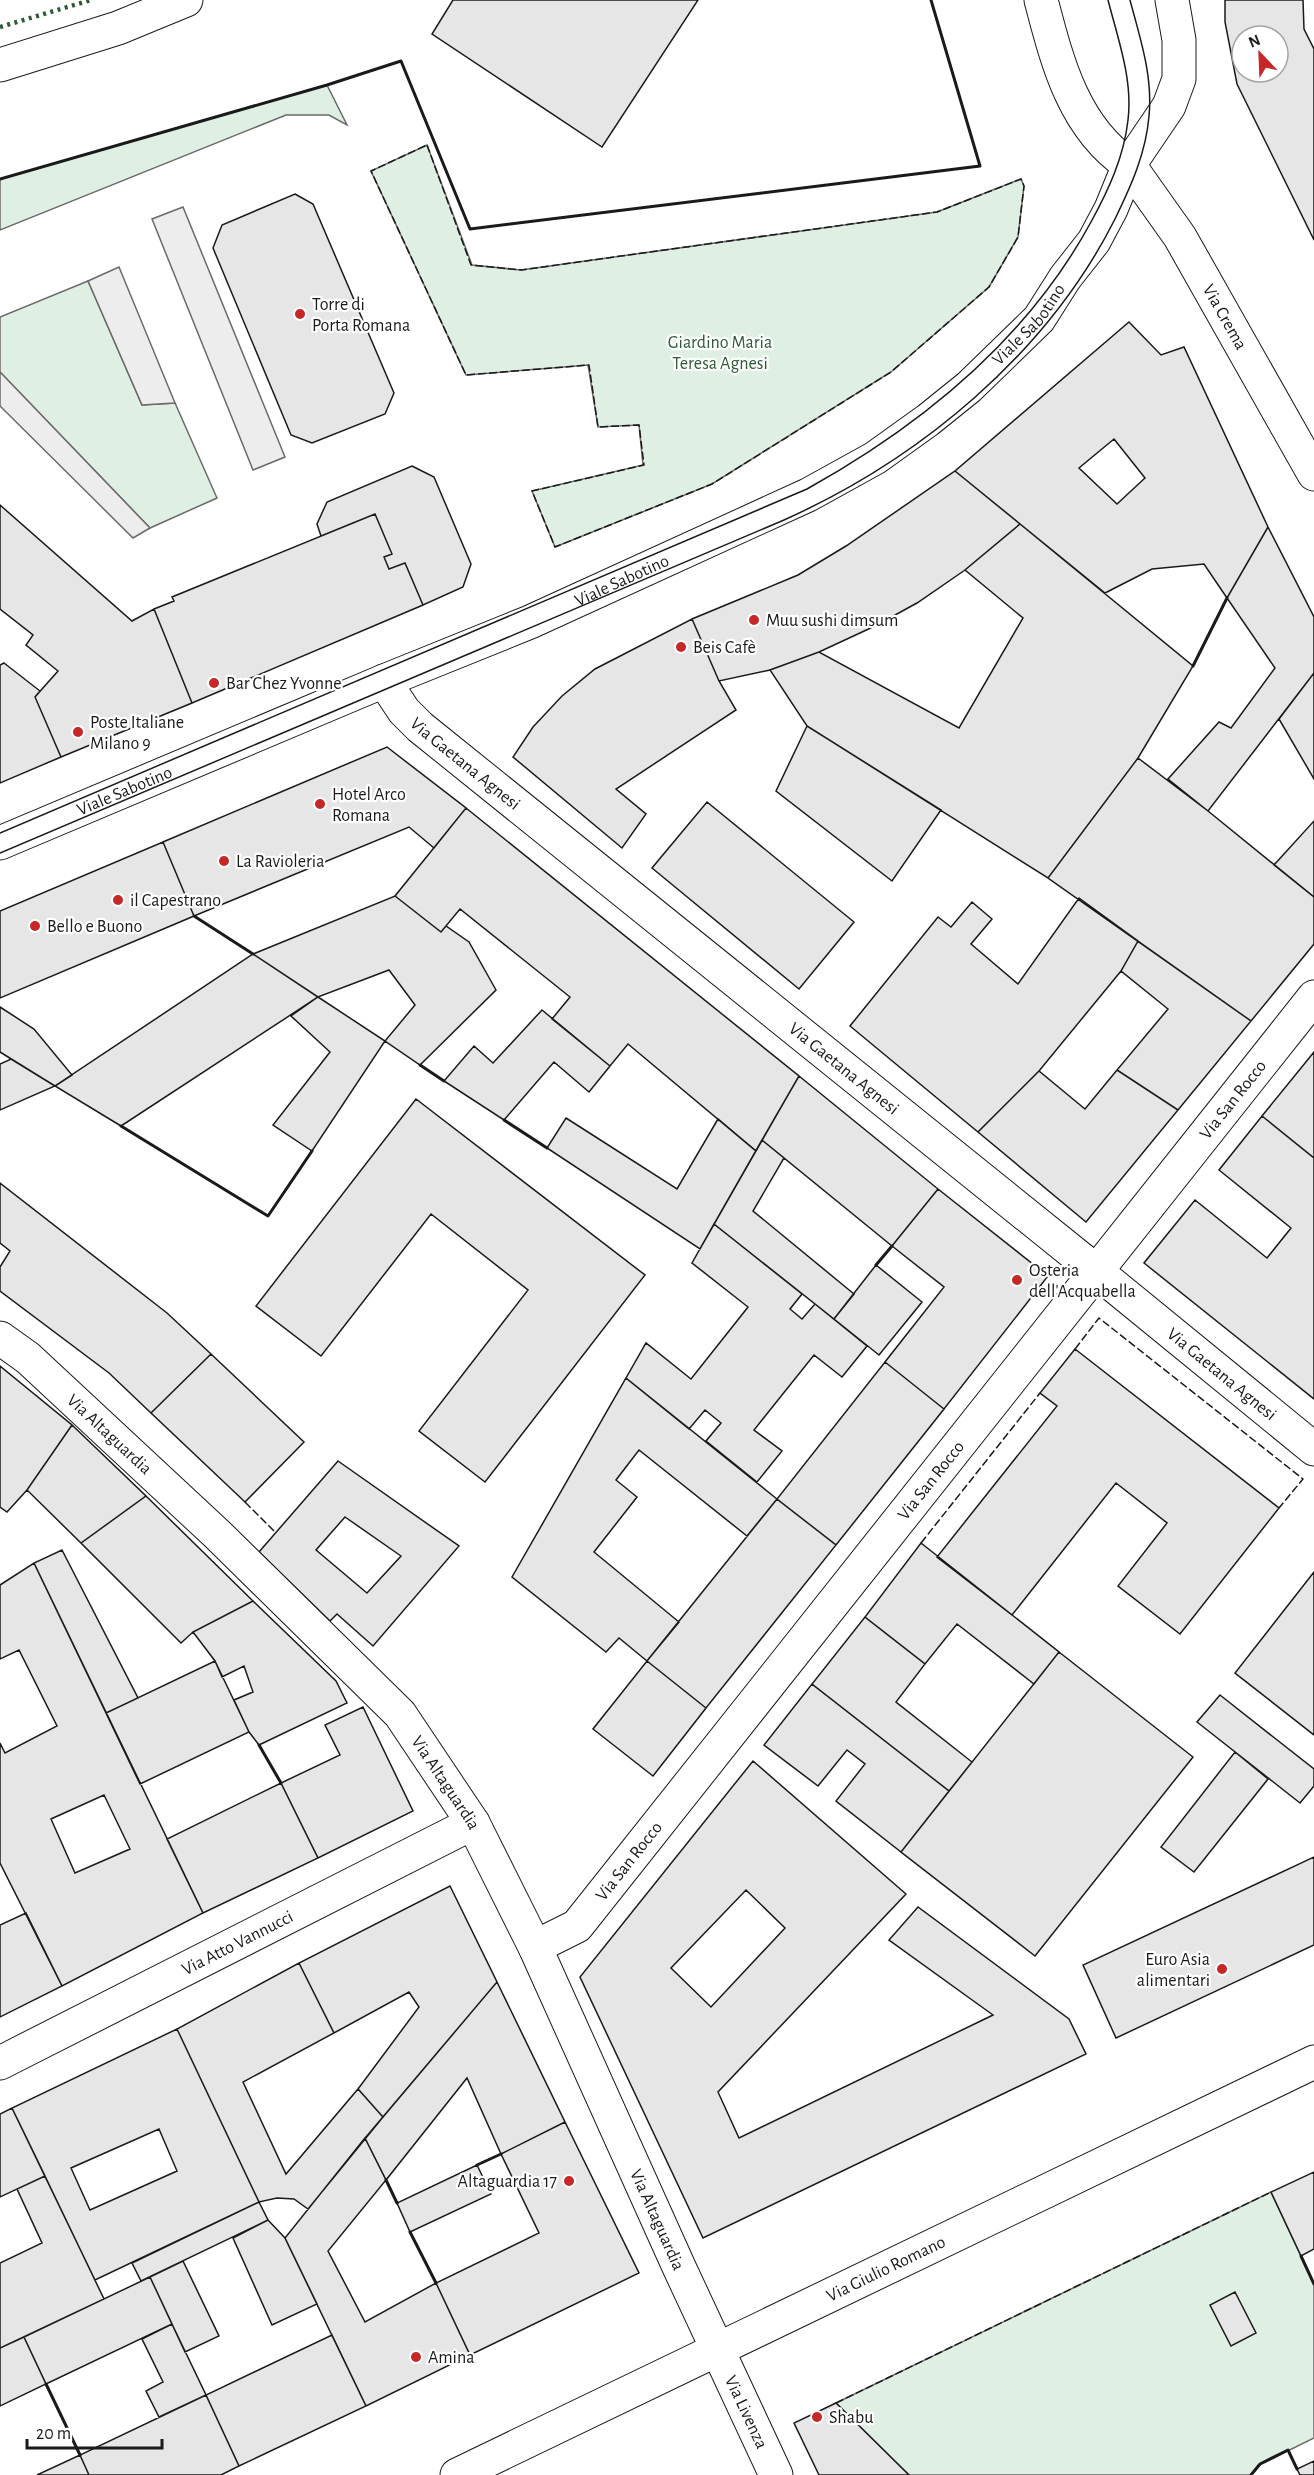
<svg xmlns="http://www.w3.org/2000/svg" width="1314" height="2475" viewBox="0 0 1314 2475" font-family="'Alegreya Sans',sans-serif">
<rect width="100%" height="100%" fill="#fff"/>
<path fill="#e0efe3" stroke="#6a6a6a" stroke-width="1.5" d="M327,85L347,125L329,115H286L0,230V179Z
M427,145L472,265L521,270L937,212L1021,179L1024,186L1018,237L989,287L891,372L712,484L555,547L532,491L643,465L639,425L598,427L588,365L466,375L371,171Z
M88,281L142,405L175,403L217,498L150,528L0,372V317Z
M1271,2192L1314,2284V2438L1261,2464L1251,2475H909L836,2403Z"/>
<path fill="#ededed" stroke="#6a6a6a" stroke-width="1.5" d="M183,207L285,457L253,470L152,219Z
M119,267L175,403L142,405L88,281Z
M0,372L150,528L133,538L0,406Z"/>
<path fill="#e6e6e6" stroke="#1a1a1a" stroke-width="1.5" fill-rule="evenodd" d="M453,0H698L602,147L432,34Z
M1225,0H1303L1304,29L1314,49V240L1237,84L1225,22ZM1242,36H1278V72H1242Z
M295,194L313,204L394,393L385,414L312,443L291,435L213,248L222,225Z
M1129,322L1161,355L1184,347L1268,527L1227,598L1204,564L1152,569L1105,593L955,471ZM1114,439L1145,478L1117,504L1079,468Z
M412,466L434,477L471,564L463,587L423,605L405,563L389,569L384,557L392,554L375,514L321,536L317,524L327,502Z
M955,471L1020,524L965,570L917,603L875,626L819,652L770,670L719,681L692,619L798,575L846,546Z
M0,505L132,621L154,609L192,703L61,757L35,697L58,671L26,645L33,635L0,609Z
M375,514L392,554L384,557L389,569L405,563L423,605L192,703L154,609L174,601L172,597Z
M1020,524L1193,666L1138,758L1048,878L807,726L770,670L819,652L959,728L1023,618L965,570Z
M1268,527L1314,617V673L1208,811L1168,779L1219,722L1231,728L1275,668L1227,598Z
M692,619L719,681L736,710L616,789L646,814L622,848L513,757L533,727L562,696L595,669Z
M4,663L40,691L35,697L61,757L0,783V665Z
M1314,673V779L1279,719Z
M807,726L941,810L892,881L776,791Z
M387,747L466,808L434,848L409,827L194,916L163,842Z
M1138,758L1208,811L1314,897V944L1251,1021L1048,878Z
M707,802L854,922L799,989L652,868Z
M466,808L799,1076L756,1151L628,1044L610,1066L552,1019L570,997L460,909L441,932L395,896Z
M1314,821V897L1274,865Z
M163,842L194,916L0,998V911Z
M395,896L441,932L446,926L469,942L496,990L420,1065L385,1041L415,1005L389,970L318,997L253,954Z
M1079,898L1138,941L1121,971L1039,1071L978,1132L850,1026L938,917L951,927L972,902L992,919L971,944L1018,984Z
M1138,941L1251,1021L1178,1110L1117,1070L1168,1009L1121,971Z
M253,954L318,997L121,1126L55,1086Z
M318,997L385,1041L312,1151L273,1125L330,1052L291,1016Z
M0,1007L34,1029L72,1075L55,1086L0,1052Z
M542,1010L610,1066L589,1092L554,1062L504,1120L444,1081L474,1046L493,1063Z
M1314,1052V1158L1262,1116Z
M11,1059L55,1086L0,1110V1064Z
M1117,1070L1178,1110L1086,1222L978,1132L1039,1071L1085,1109Z
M799,1076L938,1189L892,1246L762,1140Z
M416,1099L645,1275L485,1482L419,1431L528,1290L431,1214L321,1356L256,1306Z
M1262,1116L1314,1158V1399L1144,1263L1195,1200L1267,1258L1291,1228L1219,1170Z
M566,1118L677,1189L718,1119L756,1151L700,1249L547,1148Z
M762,1140L784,1158L753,1211L854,1294L834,1319L714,1224Z
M0,1183L167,1313L211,1354L151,1413L109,1373L0,1291V1267L10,1251L0,1243Z
M938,1189L1048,1276L944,1409L885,1362L944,1287L892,1246Z
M714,1224L802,1294L790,1309L802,1319L815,1304L867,1346L842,1377L814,1355L754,1430L782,1451L757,1482L706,1441L721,1423L705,1410L689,1429L626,1378L646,1343L691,1379L748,1307L692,1263Z
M876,1265L922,1302L879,1355L834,1319Z
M1075,1349L1279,1508L1180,1634L1118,1586L1167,1523L1116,1483L1012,1615L937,1557L1057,1406L1040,1393Z
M211,1354L304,1442L245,1502L151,1413Z
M885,1362L944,1409L836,1545L777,1499Z
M0,1366L72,1425L27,1490L7,1512L0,1507Z
M626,1378L777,1499L747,1536L639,1450L616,1480L637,1497L594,1552L679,1622L647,1661L619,1638L606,1652L512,1577Z
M72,1425L146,1496L81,1543L27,1490Z
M338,1461L459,1546L373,1646L337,1614L330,1621L259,1552ZM345,1517L401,1556L367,1593L316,1550Z
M146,1496L253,1601L193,1632L181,1643L81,1543Z
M777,1499L836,1545L706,1708L647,1661Z
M921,1543L1059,1652L1034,1684L957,1624L925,1664L865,1617Z
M62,1550L138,1698L106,1713L34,1563Z
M34,1563L203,1913L62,1986L0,1863V1743L5,1753L57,1726L19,1650L0,1659V1585ZM104,1795L130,1849L75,1873L51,1819Z
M1314,1572V1735L1235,1673Z
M253,1601L336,1681L347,1703L259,1745L249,1732L234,1700L253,1692L244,1666L222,1677L215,1661L193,1632Z
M865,1617L925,1664L896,1702L972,1762L949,1791L812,1684Z
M1059,1652L1193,1757L1035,1956L901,1852Z
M215,1661L249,1732L140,1784L106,1713Z
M647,1661L706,1708L653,1776L593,1729Z
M812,1684L949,1791L901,1852L836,1801L865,1764L847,1750L818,1786L764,1745Z
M1220,1695L1314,1769V1786L1300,1803L1197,1722Z
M363,1707L413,1811L318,1858L281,1783L340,1755L325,1725Z
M1235,1752L1268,1779L1194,1872L1161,1847Z
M753,1761L906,1894L718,2092L739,2138L993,2015L889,1940L918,1907L1069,2019L1086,2054L703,2238L580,1977ZM746,1890L785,1928L711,2007L671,1968Z
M281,1783L318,1858L203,1913L167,1839Z
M1314,1857V1945L1116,2038L1083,1965Z
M450,1886L497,1982L383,2117L358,2089L419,2007L409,1992L334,2033L299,1963Z
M26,1913L62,1986L0,2017V1925Z
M299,1963L334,2033L243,2082L286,2174L358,2089L383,2117L308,2209L294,2199L277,2198L259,2202L177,2029Z
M497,1982L565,2122L501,2154L467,2078L386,2180L365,2138Z
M177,2029L259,2202L95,2280L12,2108ZM159,2129L177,2171L90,2210L71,2168Z
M12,2108L45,2176L0,2197V2114Z
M565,2122L639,2273L470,2355L436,2283L539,2233L501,2154Z
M365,2138L386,2180L328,2251L365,2322L436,2283L470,2355L366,2406L285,2238Z
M477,2165L491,2194L410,2232L397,2203Z
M1314,2172V2249L1301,2256L1271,2192Z
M45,2176L104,2299L0,2348V2263L42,2243L17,2189Z
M259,2202L268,2220L141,2281L132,2263Z
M268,2220L285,2238L317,2304L272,2325L233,2238Z
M183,2261L219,2336L185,2352L150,2277Z
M150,2277L172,2324L46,2384L24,2337Z
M1235,2292L1256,2333L1231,2346L1210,2305Z
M172,2324L206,2395L159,2417L146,2391L163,2382L142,2339Z
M332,2335L366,2406L239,2466L206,2395Z
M24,2337L46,2384L0,2406V2348Z
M206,2395L239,2466L221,2475H89L80,2455Z
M836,2403L909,2475H819L794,2423Z
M80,2455L89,2475H37Z
M1314,2461V2475H1300L1297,2469Z"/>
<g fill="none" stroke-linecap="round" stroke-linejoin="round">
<defs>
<g id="street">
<path id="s1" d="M1129,165L1180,237L1314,474"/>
<path id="s2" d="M384,681L404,711L420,727L1096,1271L1314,1449"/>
<path id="s3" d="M0,1338L28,1358L217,1534L400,1714L473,1823L535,1947L679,2267L776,2475"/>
<path id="s4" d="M535,1947L577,1926L1314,997"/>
<path id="s5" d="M0,2063L473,1823"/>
<path id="s6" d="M457,2475L1314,2062"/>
</g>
<g id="secondary">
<path d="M1041,0C1057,61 1073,127 1129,165"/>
<path d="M0,65L118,28L186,0"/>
<path id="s7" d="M0,843L384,681L530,622L808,495L875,458L928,420L969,387L1039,319L1065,278L1094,241L1111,209L1129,165L1169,106L1179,79V40L1172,0"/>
</g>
</defs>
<use href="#street" stroke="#1a1a1a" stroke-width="35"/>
<use href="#secondary" stroke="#1a1a1a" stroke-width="35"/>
<use href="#street" stroke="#fff" stroke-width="33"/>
<use href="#secondary" stroke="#fff" stroke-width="33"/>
<path stroke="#1a1a1a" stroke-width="1.5" d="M0,833L807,489C922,425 1027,340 1091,222C1108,191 1124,157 1128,120C1133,80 1118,39 1108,0
M0,853L784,520C920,459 1047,354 1115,219C1131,186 1146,153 1149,116C1153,76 1140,38 1130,0"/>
<path stroke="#2b5a34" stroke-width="4.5" stroke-dasharray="3 4.5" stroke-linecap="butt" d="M0,27L91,0"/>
<path stroke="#1a1a1a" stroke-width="1.5" stroke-dasharray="8 3" stroke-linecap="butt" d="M427,145L471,265L521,270L937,212L1021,179L1024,186L1018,237L989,287L891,372L712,484L555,547L532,491L644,465L639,425L598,427L589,365L466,375L371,171Z
M1075,1349L1099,1318L1303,1479L1279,1508
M245,1502L276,1533
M921,1543L1040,1393
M836,2403L1271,2192"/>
<path stroke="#1a1a1a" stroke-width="3" d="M0,179L327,85L401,61L470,229L980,166L931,0
M1193,666L1227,598
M194,916L253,954
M420,1065L444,1081
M504,1120L547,1148
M121,1126L268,1216L312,1151
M876,1265L892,1246
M259,1745L281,1783
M477,2165L501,2154
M386,2180L397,2203
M410,2232L436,2283
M1301,2256L1314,2284
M46,2384L80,2455
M1251,2475L1260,2464L1288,2450L1297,2469"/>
</g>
<g fill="#c62828" stroke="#fff" stroke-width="2">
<circle cx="300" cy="314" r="6"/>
<circle cx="754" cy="620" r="6"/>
<circle cx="681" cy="647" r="6"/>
<circle cx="214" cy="683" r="6"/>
<circle cx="78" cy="732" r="6"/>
<circle cx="320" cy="804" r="6"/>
<circle cx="224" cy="861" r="6"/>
<circle cx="118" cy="900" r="6"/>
<circle cx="35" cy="926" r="6"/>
<circle cx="1017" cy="1280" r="6"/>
<circle cx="1222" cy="1969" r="6"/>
<circle cx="569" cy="2181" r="6"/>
<circle cx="416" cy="2357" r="6"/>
<circle cx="817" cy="2417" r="6"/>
</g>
<g text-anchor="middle" stroke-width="4.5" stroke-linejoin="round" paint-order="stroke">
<g font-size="18" fill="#1a1a1a" stroke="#fff" text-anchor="start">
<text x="312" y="310">Torre di<tspan x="312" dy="21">Porta Romana</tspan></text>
<text x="766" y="626">Muu sushi dimsum</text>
<text x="693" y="653">Beis Cafè</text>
<text x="226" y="689">Bar Chez Yvonne</text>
<text x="90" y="728">Poste Italiane<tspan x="90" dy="21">Milano 9</tspan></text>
<text x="332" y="800">Hotel Arco<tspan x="332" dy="21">Romana</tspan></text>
<text x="236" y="867">La Ravioleria</text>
<text x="130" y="906">il Capestrano</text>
<text x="47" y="932">Bello e Buono</text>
<text x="1029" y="1276">Osteria<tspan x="1029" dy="21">dell'Acquabella</tspan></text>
<text x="1210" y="1965" text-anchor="end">Euro Asia<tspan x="1210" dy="21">alimentari</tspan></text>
<text x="557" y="2187" text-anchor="end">Altaguardia 17</text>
<text x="428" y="2363">Amina</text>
<text x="829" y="2423">Shabu</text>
</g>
<g font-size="18" fill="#1a1a1a" stroke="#fff">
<text dy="6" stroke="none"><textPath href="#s1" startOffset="180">Via Crema</textPath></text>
<text dy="6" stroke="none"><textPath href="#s7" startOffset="1161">Viale Sabotino</textPath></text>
<text dy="6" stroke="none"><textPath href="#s7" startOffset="675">Viale Sabotino</textPath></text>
<text dy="6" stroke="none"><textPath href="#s2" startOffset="117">Via Gaetana Agnesi</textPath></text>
<text dy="6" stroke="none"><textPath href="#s7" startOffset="135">Viale Sabotino</textPath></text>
<text dy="6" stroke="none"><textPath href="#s2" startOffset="603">Via Gaetana Agnesi</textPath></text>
<text dy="6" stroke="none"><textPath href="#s4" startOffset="1102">Via San Rocco</textPath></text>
<text dy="6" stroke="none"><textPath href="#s2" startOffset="1089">Via Gaetana Agnesi</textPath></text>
<text dy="6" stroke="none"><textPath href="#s3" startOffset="146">Via Altaguardia</textPath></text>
<text dy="6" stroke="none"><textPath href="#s4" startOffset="616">Via San Rocco</textPath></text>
<text dy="6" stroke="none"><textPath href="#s3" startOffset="632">Via Altaguardia</textPath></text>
<text dy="6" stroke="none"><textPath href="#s4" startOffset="130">Via San Rocco</textPath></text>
<text dy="6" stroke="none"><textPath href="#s5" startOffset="266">Via Atto Vannucci</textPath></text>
<text dy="6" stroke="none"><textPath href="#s3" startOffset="1118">Via Altaguardia</textPath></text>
<text dy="6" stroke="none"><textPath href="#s6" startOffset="476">Via Giulio Romano</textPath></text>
<text dy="6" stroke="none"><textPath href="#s3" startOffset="1330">Via Livenza</textPath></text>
</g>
<g font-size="18" fill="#2b5a34" stroke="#fff">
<text x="720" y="348">Giardino Maria<tspan x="720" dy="21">Teresa Agnesi</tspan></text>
</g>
</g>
<g transform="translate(1260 54) rotate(337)"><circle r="28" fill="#ffffff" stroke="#a3a3a3" stroke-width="1.5"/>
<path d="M0-4.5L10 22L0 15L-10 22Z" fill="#c62828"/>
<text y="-9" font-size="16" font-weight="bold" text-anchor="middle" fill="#1a1a1a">N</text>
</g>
<path d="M27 2439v9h135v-9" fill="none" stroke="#1a1a1a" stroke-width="3"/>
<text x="36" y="2439" font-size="18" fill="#1a1a1a" stroke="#ffffff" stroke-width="4.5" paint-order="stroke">20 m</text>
</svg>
